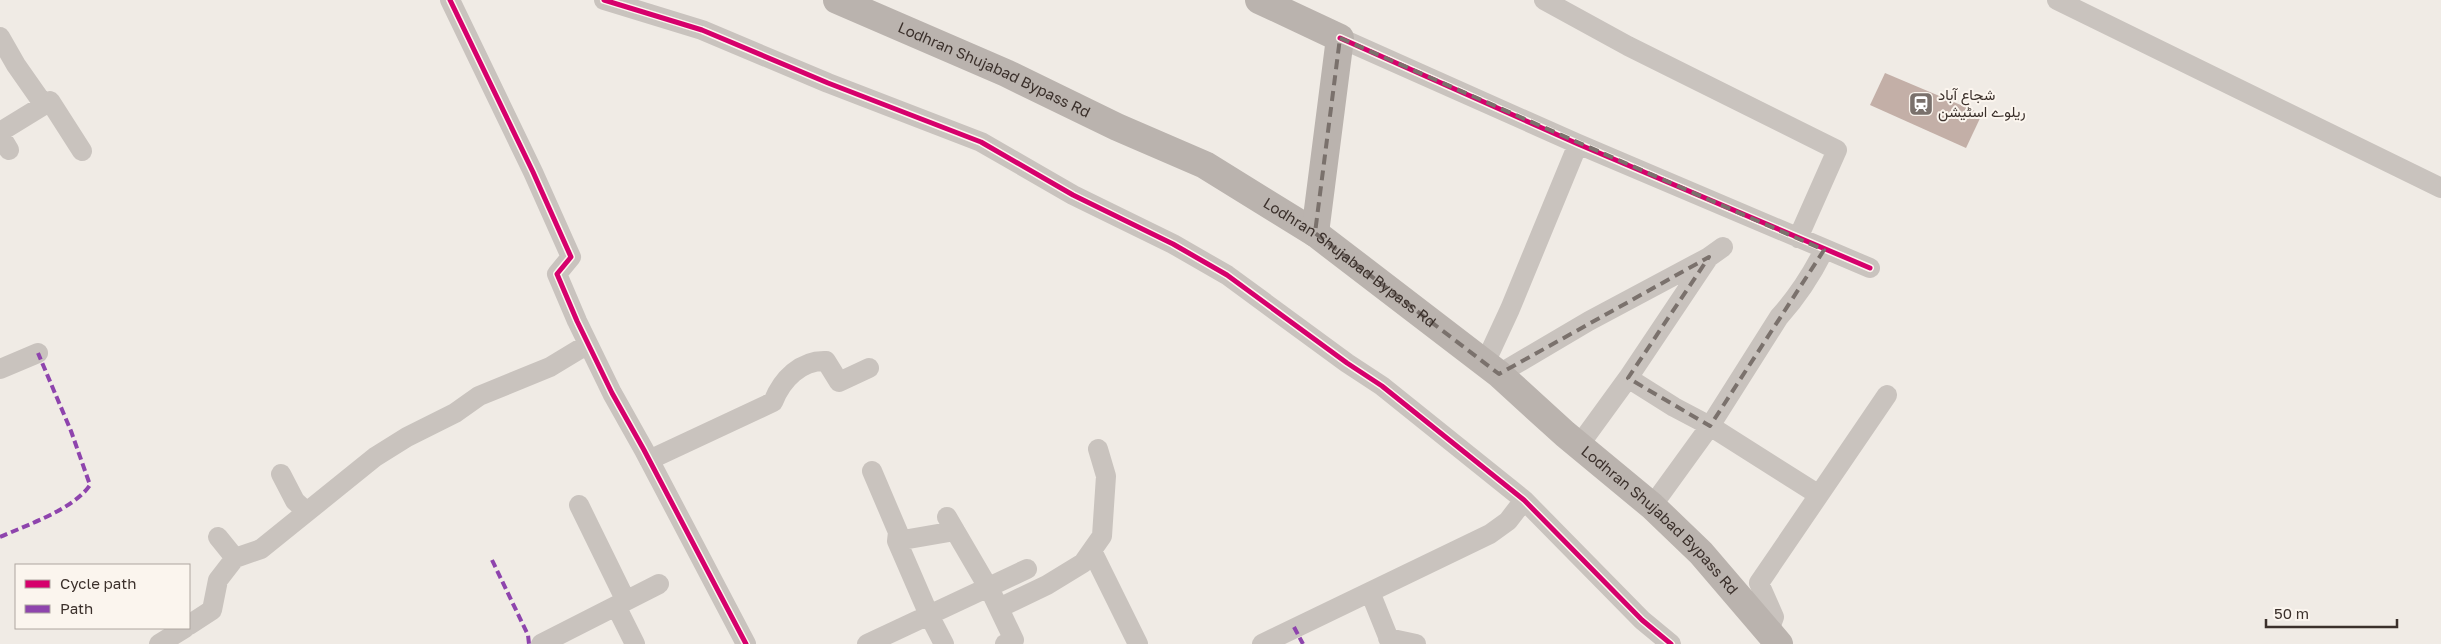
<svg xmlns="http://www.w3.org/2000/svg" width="2441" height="644" viewBox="0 0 2441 644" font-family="'Golos Text',Vazirmatn,sans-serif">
<rect width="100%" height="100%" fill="#f0ebe5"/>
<path fill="#c3afa7" d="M1885,73L1982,114L1966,148L1870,105Z"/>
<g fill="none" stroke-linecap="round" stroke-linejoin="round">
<path stroke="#c9c3be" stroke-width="20" d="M450,0L533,172L571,257L557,274L577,321L612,393L644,450L746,644
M604,0L702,30L828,83L981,142L1073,195L1173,244L1227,275L1347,363L1382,386L1524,500L1642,620L1671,644
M1544,0L1628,46L1837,150L1798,238
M2057,0L2441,188
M0,37L16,65L44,105L50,101L82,151
M1340,38L1578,144L1870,268
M0,132L44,105
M0,135L9,150
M1485,363L1510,309L1578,144
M0,369L38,353
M1499,374L1589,321L1709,257
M1628,378L1709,257L1723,247
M1580,444L1628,378L1674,407L1710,426L1819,495
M649,460L773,402C782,379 801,360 826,361L839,382L869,368
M281,474L295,501L307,512
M579,505L626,601
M1652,506L1710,426L1779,317C1797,297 1812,274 1824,250
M947,517L992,594L1014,640L1005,644
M218,537L235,558L261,549L375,457L407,437L455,413L479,396L550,367L588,344
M897,541L955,531
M1092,551L1138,644
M1370,592L1391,644
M616,606L635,644
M999,608L1047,585L1083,563L1102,536L1106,476L1098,449
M189,625L212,610L218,580L235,558
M1769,631L1774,617L1759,583L1887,395
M1388,638L1416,644
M159,644L185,628
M541,644L659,584
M867,644L929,615L897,541L898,532L872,471
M944,644L929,615L1027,569
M1262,644L1490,534L1508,521L1524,500"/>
<g stroke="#bab3ae" stroke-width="28">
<path id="s1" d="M837,0L1006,73L1117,127L1205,165L1315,233L1499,374L1565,434L1652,506L1701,553L1779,644"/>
<path d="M1259,0L1340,38L1315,233"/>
</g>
<path stroke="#8e44ad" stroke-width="4" stroke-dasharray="8 4" stroke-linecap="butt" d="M0,537C27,525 74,509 90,485L71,431L38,353
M492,560L528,635L529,644
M1294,627L1303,644"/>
<defs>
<path id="cycleway" d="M450,0L533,172L571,257L557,274L577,321L612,393L644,450L746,644
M604,0L702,30L828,83L981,142L1073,195L1173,244L1227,275L1347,363L1382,386L1524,500L1642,620L1671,644
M1340,38L1578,144L1870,268"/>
</defs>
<use href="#cycleway" stroke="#fbf5ee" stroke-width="8"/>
<use href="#cycleway" stroke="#d6006c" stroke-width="5"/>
</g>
<path fill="none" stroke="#7a716c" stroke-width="4" stroke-dasharray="10 6" stroke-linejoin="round" d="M1340,38L1824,250L1710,426L1628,378L1709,257L1499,374L1315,233Z"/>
<defs>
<symbol id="station-square" viewBox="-11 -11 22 22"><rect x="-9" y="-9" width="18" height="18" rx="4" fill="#7a716c" stroke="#fbf5ee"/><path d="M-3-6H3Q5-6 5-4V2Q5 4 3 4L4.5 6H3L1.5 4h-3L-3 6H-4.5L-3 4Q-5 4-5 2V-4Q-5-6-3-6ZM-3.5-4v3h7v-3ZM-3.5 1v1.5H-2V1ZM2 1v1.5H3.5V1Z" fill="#fff"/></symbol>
</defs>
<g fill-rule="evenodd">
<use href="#station-square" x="1907" y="90" width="28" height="28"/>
</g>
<g text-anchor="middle" stroke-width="4" stroke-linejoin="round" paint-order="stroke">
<g font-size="15" fill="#3b302b" stroke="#fbf5ee">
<text dy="5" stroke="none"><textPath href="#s1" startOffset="172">Lodhran Shujabad Bypass Rd</textPath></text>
<text dy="5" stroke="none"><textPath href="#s1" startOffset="578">Lodhran Shujabad Bypass Rd</textPath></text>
<text dy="5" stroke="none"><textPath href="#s1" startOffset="982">Lodhran Shujabad Bypass Rd</textPath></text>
</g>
<g font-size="15" fill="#3b302b" stroke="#fbf5ee" text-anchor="start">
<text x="1938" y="100">شجاع آباد<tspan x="1938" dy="17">ریلوے اسٹیشن</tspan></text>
</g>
</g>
<rect x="15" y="564" width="175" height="65" fill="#fbf5ee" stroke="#aea6a0"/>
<rect x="25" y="580" width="25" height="8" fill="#d6006c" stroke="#aea6a0"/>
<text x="60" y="589" font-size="15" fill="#3b302b">Cycle path</text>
<rect x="25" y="605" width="25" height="8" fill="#8e44ad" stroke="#aea6a0"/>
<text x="60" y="614" font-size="15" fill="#3b302b">Path</text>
<path d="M2266 619v8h131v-8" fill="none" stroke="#3b302b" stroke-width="2.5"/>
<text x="2274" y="619" font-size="15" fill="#3b302b" stroke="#fbf5ee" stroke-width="4" paint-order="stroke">50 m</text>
</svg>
